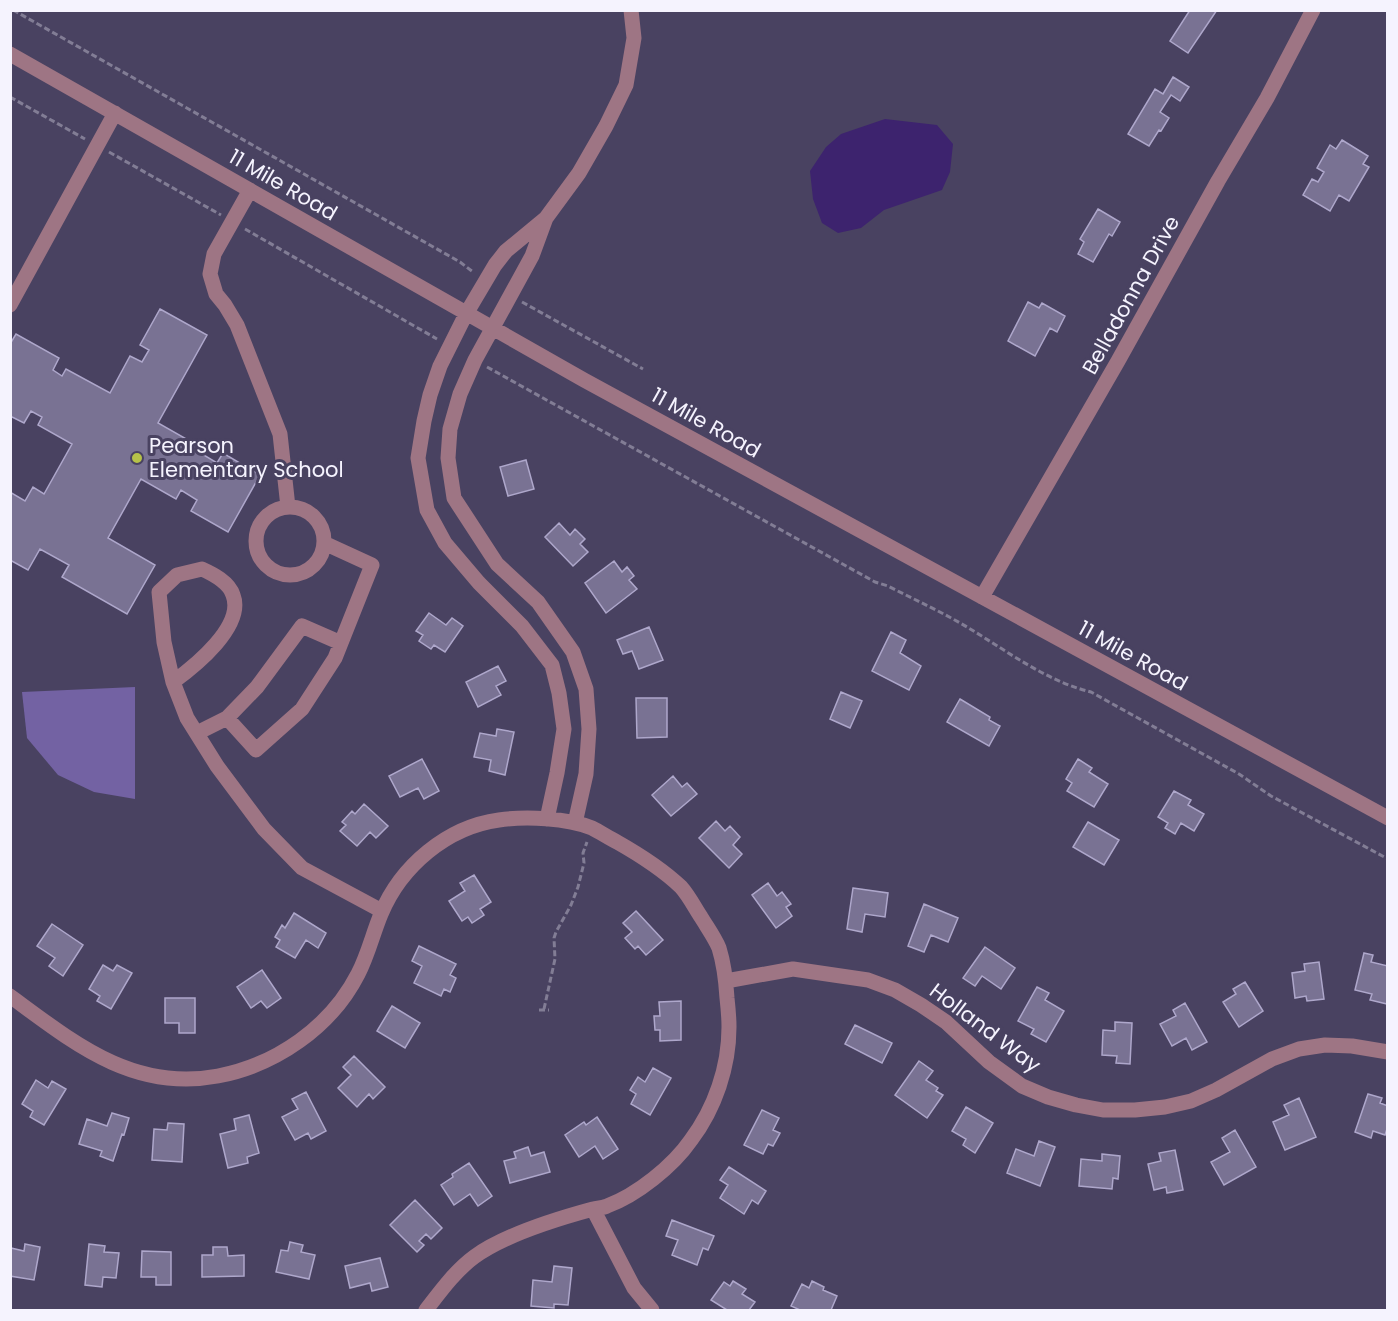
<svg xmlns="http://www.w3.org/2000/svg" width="1398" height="1321" viewBox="0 0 1398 1321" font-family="Poppins,sans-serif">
<rect width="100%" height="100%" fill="#494261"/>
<path fill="#7362a3" d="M135,687V799L94,792L58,775L27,738L22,692Z"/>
<path fill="#3d236e" d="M885,119L937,125L953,144L950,172L942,190L884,210L861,228L838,233L822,223L813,199L810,171L826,147L841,134Z"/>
<path fill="#797293" stroke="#aea7cb" stroke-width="1.5" d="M1190,10H1217L1188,53L1170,41Z
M1173,77L1189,87L1180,101L1171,95L1160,112L1169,118L1161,131L1159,130L1149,146L1128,134L1155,89L1163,94Z
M1342,140L1368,156L1363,164L1369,167L1349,201L1339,195L1330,211L1303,195L1312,179L1318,182L1324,172L1317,168L1330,145L1336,149Z
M1098,209L1120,222L1112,236L1109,234L1093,262L1078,254L1084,242L1080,239Z
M1028,302L1039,308L1042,303L1065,316L1057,332L1050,328L1035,356L1008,341Z
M160,309L207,335L158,423L204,449L202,454L217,463L223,453L260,475L228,532L191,511L197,500L181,490L176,499L141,479L108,538L155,565L127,614L62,577L69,565L40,549L28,570L10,560V492L25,501L33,487L44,494L72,444L38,425L42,417L31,411L24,423L10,416V344L16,334L59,358L53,370L62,376L66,369L110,393L130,356L142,362L149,350L140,345Z
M526,460L534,489L508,496L500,467Z
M559,523L570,535L575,529L585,539L580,544L588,552L573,566L545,537Z
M614,561L622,572L627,567L634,576L629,580L637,589L606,613L585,583Z
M429,613L446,625L452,618L463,626L445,652L434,645L431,649L419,641L423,635L416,631Z
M649,627L663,660L639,669L632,651L623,654L617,640Z
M891,632L906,640L900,653L921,666L909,690L872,671Z
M498,666L506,681L496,686L501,695L478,707L466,682Z
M841,692L862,701L850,728L830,719Z
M636,698H667V737L637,738Z
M960,699L990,717L989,720L1000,726L989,746L947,722Z
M497,729L514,732L505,775L489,771L491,760L474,757L480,733L496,736Z
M422,759L439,791L424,799L418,788L400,797L389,776Z
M1078,759L1092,768L1089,772L1108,784L1094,807L1067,791L1072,783L1066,779Z
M673,776L682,787L687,783L697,794L671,816L652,795Z
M1174,791L1191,800L1188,805L1204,814L1194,831L1181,823L1175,834L1165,828L1168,823L1158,817Z
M364,804L388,826L376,838L370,832L357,846L340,831L346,825L342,822L352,811L355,814Z
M716,821L725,831L730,826L740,837L733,845L742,854L729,868L699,838Z
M1088,822L1119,840L1104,865L1073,847Z
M474,875L491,902L480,909L484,915L472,923L468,917L462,921L449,901L465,891L460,883Z
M768,883L777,896L782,892L791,904L786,907L792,916L776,928L752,895Z
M853,888L888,893L885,917L865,914L862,932L847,929Z
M924,904L958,918L948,942L931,935L924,952L908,946Z
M636,911L663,940L646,955L638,946L635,949L625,938L632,932L623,923Z
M294,913L326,933L318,948L306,940L295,958L276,947L280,940L275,937L282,925L285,928Z
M52,924L83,945L63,976L49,966L55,958L37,946Z
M419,946L456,964L450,975L456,978L450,992L444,989L441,996L414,983L422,966L412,961Z
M985,947L1015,968L1001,989L982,976L975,986L963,978Z
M1364,953L1373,955L1371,962L1388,966L1387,1004L1370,1000L1372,994L1355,990Z
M1319,962L1324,999L1307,1001L1306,996L1295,998L1292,973L1305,971L1304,964Z
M103,965L113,971L117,965L132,973L111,1009L97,1001L100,996L89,989Z
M262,970L281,998L267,1008L261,1001L251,1008L237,987Z
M1245,982L1263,1011L1239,1027L1223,1002L1236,994L1233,989Z
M1037,987L1049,993L1045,1000L1064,1011L1046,1042L1031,1034L1034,1029L1018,1021Z
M165,998H195V1033H179V1023H165Z
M681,1001V1040L660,1041V1030H655L654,1016H660L659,1002Z
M1185,1003L1207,1042L1192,1050L1186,1038L1172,1046L1160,1024L1176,1016L1173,1010Z
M392,1006L420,1023L405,1048L377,1031Z
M1115,1022L1132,1023L1130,1064L1116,1063L1117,1056L1102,1055L1103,1030L1115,1031Z
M855,1025L892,1043L882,1063L845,1044Z
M354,1056L385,1087L373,1099L369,1094L357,1107L338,1088L351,1075L343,1067Z
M919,1061L933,1071L926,1080L938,1088L936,1091L943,1095L927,1118L895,1095Z
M653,1068L671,1078L650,1115L631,1104L636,1094L630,1090L638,1077L645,1082Z
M36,1080L48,1088L52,1081L66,1089L44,1125L30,1117L33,1111L22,1104Z
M306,1092L326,1131L311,1139L308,1133L295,1140L282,1117L298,1109L292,1099Z
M1368,1094L1382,1098L1380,1103L1388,1106V1126L1385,1135L1373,1131L1371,1138L1355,1132Z
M1299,1098L1316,1137L1285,1150L1273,1122L1289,1115L1284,1105Z
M966,1107L993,1123L975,1153L963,1145L966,1139L952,1131Z
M762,1110L779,1118L773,1130L780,1133L773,1146L768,1144L763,1154L744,1145Z
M112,1113L129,1118L124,1135L122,1134L113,1161L100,1156L102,1151L79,1144L87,1119L107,1126Z
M249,1115L259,1153L247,1157L248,1163L228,1168L220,1134L236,1130L234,1119Z
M597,1117L618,1149L603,1159L595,1146L579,1157L565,1135L584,1122L586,1125Z
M168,1123L184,1124L182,1162L152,1160L154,1129L167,1130Z
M1235,1130L1256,1167L1224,1185L1211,1162L1230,1152L1222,1138Z
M1039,1141L1055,1147L1040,1186L1007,1173L1016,1149L1034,1156Z
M528,1147L531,1156L544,1152L550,1172L510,1183L504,1161L516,1158L514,1152Z
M1175,1150L1183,1190L1167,1193L1166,1187L1154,1190L1148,1164L1161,1161L1159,1153Z
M1102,1154L1120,1156L1118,1179L1113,1178L1112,1189L1079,1186L1081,1159L1102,1161Z
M469,1163L492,1196L478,1206L470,1194L454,1205L441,1185L453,1177L452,1174Z
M729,1167L766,1191L758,1204L752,1200L744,1214L720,1198L728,1185L720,1180Z
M415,1200L442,1228L431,1239L426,1234L419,1241L424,1245L417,1252L390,1225Z
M672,1220L714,1236L708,1250L703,1248L697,1265L672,1255L678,1240L666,1236Z
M290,1242L303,1245L301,1252L315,1255L309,1279L276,1272L281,1250L288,1251Z
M25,1244L40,1247L34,1280L10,1276L11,1248L24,1251Z
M89,1244L105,1246L104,1252L119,1253L116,1278L103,1277L102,1287L85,1285Z
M213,1247H227L228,1256L244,1255V1276L202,1277V1255H213Z
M142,1251L171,1252V1285H156V1277H141Z
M380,1258L388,1287L372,1291L370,1283L350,1288L345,1266Z
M554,1266L572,1268L568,1305L554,1304V1308L531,1306L533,1280L552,1282Z
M733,1281L746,1289L742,1294L755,1302L749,1310H727L711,1300L724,1282L730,1286Z
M812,1281L824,1287L823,1290L837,1296L831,1310H800L791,1306L802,1284L809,1288Z"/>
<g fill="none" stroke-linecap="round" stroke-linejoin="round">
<path stroke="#827d95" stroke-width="3" stroke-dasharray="6 3" stroke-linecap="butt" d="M13,10L460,262L473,272
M10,97L85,139
M109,152L221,215
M245,229L437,339
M522,302L643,369
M487,367L875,582L888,586C915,600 942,612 967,627C1007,651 1046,681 1091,692L1239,774L1271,796L1388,859
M544,1009L555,959L554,938L556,932L571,905L578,887L584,863L583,853L587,842
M539,1010H549"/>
<path stroke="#9e7584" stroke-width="15" d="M10,54L584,380L1388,818
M250,190L214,254L210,274L216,294L225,305L237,325L280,434L288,507
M546,218L579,173L606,126L626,85L634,38L631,10
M10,305L115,113
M256 541a34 34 0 1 1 68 0a34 34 0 1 1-68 0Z
M982,597L1118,361L1218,181L1267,98L1313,10
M173,682C195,666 245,626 233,595C229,582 213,574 202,569L177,575L159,592L164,642L173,682L187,718L217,766L264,829L302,868L382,911
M227,718L257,687L302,626L341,643
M197,733L227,718L256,750L302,709L335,658L372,565L324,543
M547,819L557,773L564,729L559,693L552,665L522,626L479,583L445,543L427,510L418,458L424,421L430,395L440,366L466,314L495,265L506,251L546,218L532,256L475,360L460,394L450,429L448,458L454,498L497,564L538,602L573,652L586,689L589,729L586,774L575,823
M726,981L793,969L868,980L895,990L921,1005L946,1022L989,1062L1022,1086L1048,1097L1076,1105L1103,1110H1135L1165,1107L1191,1101L1216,1090L1272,1059L1299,1049L1325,1045L1352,1046L1388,1052
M10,996C74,1043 133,1092 218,1076C276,1065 331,1027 358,974C368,955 373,933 381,914C401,866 447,827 499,820C526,816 567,818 592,828C600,832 609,838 617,842C640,855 662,869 681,887C689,896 695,908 701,917C707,927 715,938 719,948C724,964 726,982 727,998C728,1007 729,1017 729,1027C729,1067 715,1108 691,1140C673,1166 637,1195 607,1206C603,1208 598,1208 593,1209C556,1219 504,1235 474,1257C455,1271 440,1292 426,1310
M593,1209L634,1288L652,1310"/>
</g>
<circle fill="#b6c249" stroke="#494261" stroke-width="2" cx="137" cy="458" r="6"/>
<g text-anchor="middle" stroke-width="6" stroke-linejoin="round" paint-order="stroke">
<g font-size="21" fill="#f5f3fe" stroke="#494261">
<text transform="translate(283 185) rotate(30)" y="7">11 Mile Road</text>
<text transform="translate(1131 295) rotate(-61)" y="7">Belladonna Drive</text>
<text transform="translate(706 423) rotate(29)" y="7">11 Mile Road</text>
<text transform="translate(1133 656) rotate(29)" y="7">11 Mile Road</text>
<text transform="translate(985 1028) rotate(37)" y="7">Holland Way</text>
</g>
<g font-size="21" fill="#f5f3fe" stroke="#494261" text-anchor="start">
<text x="149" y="453">Pearson<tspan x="149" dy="24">Elementary School</tspan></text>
</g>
</g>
<rect width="1398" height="1321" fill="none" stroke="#f5f3fe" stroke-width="24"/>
</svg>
